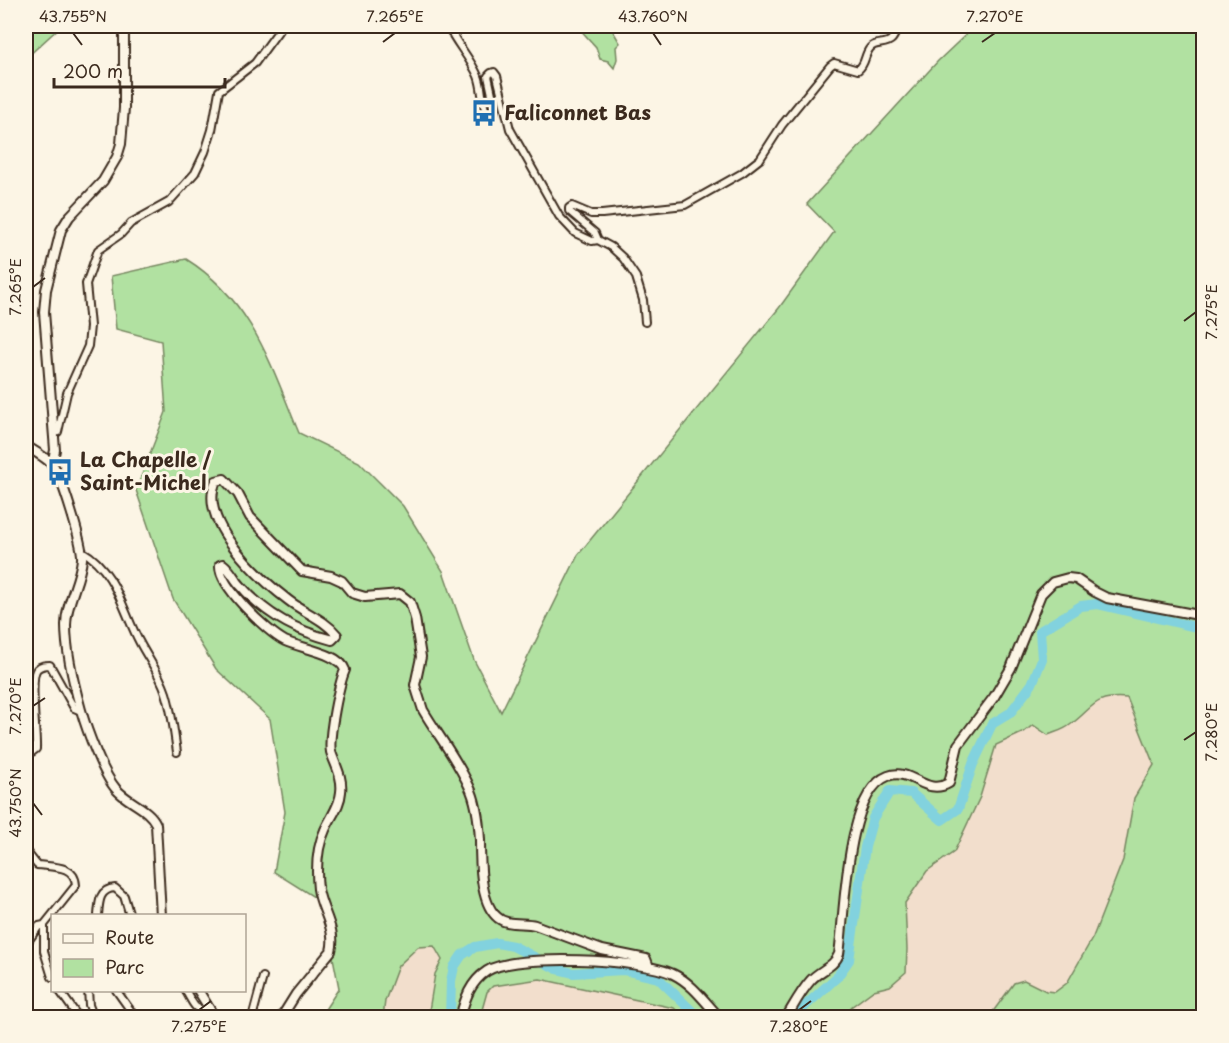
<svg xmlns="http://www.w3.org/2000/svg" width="1229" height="1043" viewBox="0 0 1229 1043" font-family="'Playpen Sans',sans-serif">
<rect width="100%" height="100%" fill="#fcf5e5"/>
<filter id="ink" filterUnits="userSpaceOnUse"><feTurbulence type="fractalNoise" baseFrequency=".0167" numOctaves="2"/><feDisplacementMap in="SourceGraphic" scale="12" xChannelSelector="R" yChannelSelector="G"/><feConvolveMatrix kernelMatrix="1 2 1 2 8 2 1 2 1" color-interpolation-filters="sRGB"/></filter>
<g filter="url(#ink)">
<path fill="#f2decc" d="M1110,697L1127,698L1154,765L1134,798L1123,860L1093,937L1067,983L1056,992L1046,991L1024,980L1014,983L989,1017L843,1018L851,1007L874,990L890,986L905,903L927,871L954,852L980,797L996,745L1024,732L1033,725L1048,734L1068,726L1093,703Z
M434,946L442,960L435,974L428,1017L383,1018L385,1001L398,966L418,947Z
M540,979L674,1008L683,1017L480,1018L487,992L493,986Z"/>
<path fill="#b1e1a1" stroke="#768660" stroke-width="1.5" d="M26,26H61L26,58Z
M577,26H587L589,30L592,26H610L620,43L616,47L617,59L614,68L608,61L600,59L596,47Z
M975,26H1203V1017H989L1014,983L1024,980L1046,991L1055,992L1067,983L1093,937L1123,860L1134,798L1154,765L1127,698C1092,695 1094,708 1070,725C1064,730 1055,732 1048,735L1033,725L1024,732L996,745L980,797L954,852L927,871L905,903L907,949L906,972L890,986L874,990L851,1007L843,1017H683L674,1008L540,979L493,986L487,992L480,1017H428L435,974L442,960L434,946L418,947L398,966L385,1001L383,1017H320L339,988L322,902L274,872L285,812L270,719L216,669L173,599L136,490L166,412L161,341L116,329L111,276L186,259C252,300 271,365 299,433L359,462L403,506L443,571L474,660L501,712L578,555L779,308L834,232L807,204L938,61Z"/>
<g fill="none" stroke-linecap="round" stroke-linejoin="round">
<path stroke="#82d2de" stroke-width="10" d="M450,1018L451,981L454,967L462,955L475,947L497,943L513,946L557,969L573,973L623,970L658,978L699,1018
M797,1018L804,1007L837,977L849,960L865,847L873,818L890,791L911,793L942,820L958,809L973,764L992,724L1010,713L1032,684L1042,659L1040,631L1081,606L1097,604L1204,629"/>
<defs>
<path id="minor" d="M448,26C456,43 470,58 478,76C483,88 481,103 487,114L494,112L495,108L488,76L491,73L494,72L497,76L510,129L559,216L575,233L592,241L598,240L611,247L623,258L636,277L643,300L645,322
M598,240L595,233L569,211V208L572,206L591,214H602L685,205L742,173L760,159L782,125L830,66L834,63L858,70C866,64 864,55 870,48C875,41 886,46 892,39C895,35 897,30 899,26
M54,434L58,432L67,393L88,346L90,326L86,284L98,250L121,234L131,223L169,202L195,173L205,152L212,130L219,91L255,63L282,26
M82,551C116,570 123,612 140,643C149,660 160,674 166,693C172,712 174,732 177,752
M26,751L32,752L36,749C37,734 29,678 37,669C41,665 45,665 50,665L74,708L81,711
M26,851L37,865C53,867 75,865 76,885L44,925V951L52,977
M98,916C99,902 99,889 115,888L124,896L130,916
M26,944L39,926L44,925
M59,990L79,1018
M88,990L89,1005L94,1018
M116,990L136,1018
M185,990C194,1003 193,1013 210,1008
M252,1018L263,977"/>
<path id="tertiary" d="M26,446C34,451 45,457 52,464C61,473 83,546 82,559C80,582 66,602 66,625C66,651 74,685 81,710C87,731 103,774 116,789C128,803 149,808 156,824L161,916
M52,464L55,450L44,312L46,290L61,230L69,217L103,181L117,157L121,144L124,108V26
M198,990L215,1018
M281,1018L296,994L331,951C337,929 321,910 318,889C316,870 317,847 325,830C331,816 340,806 341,792C343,777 335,765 331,752C328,737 339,684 345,670C340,653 299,648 285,641C267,632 218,585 220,565L223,564C231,570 234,579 241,586C265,614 296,631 332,640L337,635C324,619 303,612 288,600C258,577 197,521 216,481L224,479L238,494L250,517L302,571L331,576L342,581L352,593L365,597L400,594L410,602L415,618L421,657L415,685L423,710C437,734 458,761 469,786C477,802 479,822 480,840C480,861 480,901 496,916C505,926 523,922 535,925L602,950L646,959L649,967
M460,1018C465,999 470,982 487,971C515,953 642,959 673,974C692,983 705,1002 720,1018
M786,1018C794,1005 801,991 811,980C820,970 834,967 839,954C845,916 845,792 888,776C912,767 925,797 949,783L958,745L994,697L1011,668L1041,594L1053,582L1068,578L1076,579L1095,592L1107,598L1204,616"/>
</defs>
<use href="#minor" stroke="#3b2a1e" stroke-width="10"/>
<use href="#tertiary" stroke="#3b2a1e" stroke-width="12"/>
<use href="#minor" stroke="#fcf5e5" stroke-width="6"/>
<use href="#tertiary" stroke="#fcf5e5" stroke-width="8"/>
</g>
</g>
<path fill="none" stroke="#3b2a1e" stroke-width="2" d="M73,33L82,45M653,33L661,45M383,42L395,33M982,42L995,33M33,287L45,278M1184,321L1196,312M33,706L45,698M1184,740L1196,732M33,803L42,815M199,1010L211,1001M799,1010L811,1001"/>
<defs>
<symbol id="bus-bare" viewBox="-9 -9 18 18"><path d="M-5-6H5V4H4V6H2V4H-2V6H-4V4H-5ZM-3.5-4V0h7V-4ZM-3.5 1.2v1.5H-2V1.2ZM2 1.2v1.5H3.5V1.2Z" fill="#1f6fb2" stroke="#fcf5e5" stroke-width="2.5" paint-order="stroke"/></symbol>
</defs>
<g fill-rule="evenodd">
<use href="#bus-bare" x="465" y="94" width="38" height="38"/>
<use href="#bus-bare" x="41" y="453" width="38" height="38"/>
</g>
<g text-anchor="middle" stroke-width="6" stroke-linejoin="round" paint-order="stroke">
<g font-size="20" font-weight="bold" fill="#3b2a1e" stroke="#fcf5e5" text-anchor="start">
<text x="504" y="120">Faliconnet Bas</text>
<text x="80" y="467">La Chapelle /<tspan x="80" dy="23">Saint-Michel</tspan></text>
</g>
</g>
<rect width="1229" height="1043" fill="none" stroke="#fcf5e5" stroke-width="66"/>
<rect x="51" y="914" width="195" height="78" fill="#fcf5e5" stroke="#afa495" stroke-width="1.5"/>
<rect x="63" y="934" width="30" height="9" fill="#fcf5e5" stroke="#afa495" stroke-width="1.5"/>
<text x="105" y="944" font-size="18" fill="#3b2a1e">Route</text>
<rect x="63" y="959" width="30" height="18" fill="#b1e1a1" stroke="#afa495" stroke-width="1.5"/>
<text x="105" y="974" font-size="18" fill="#3b2a1e">Parc</text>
<path d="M54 78v9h171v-9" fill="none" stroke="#3b2a1e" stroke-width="3"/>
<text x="63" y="78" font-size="18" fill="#3b2a1e" stroke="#fcf5e5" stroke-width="4.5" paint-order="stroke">200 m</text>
<rect x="33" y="33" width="1163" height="977" fill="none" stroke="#3b2a1e" stroke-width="2"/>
<g font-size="15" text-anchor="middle" fill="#3b2a1e">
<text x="73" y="22">43.755°N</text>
<text x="395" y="22">7.265°E</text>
<text x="653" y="22">43.760°N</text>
<text x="995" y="22">7.270°E</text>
<text transform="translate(16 287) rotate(-90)" y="5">7.265°E</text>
<text transform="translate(1212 312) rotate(-90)" y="5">7.275°E</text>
<text transform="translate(16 706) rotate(-90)" y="5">7.270°E</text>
<text transform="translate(1212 732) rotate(-90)" y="5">7.280°E</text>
<text transform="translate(16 803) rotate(-90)" y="5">43.750°N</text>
<text x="199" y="1032">7.275°E</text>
<text x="799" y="1032">7.280°E</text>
</g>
</svg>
